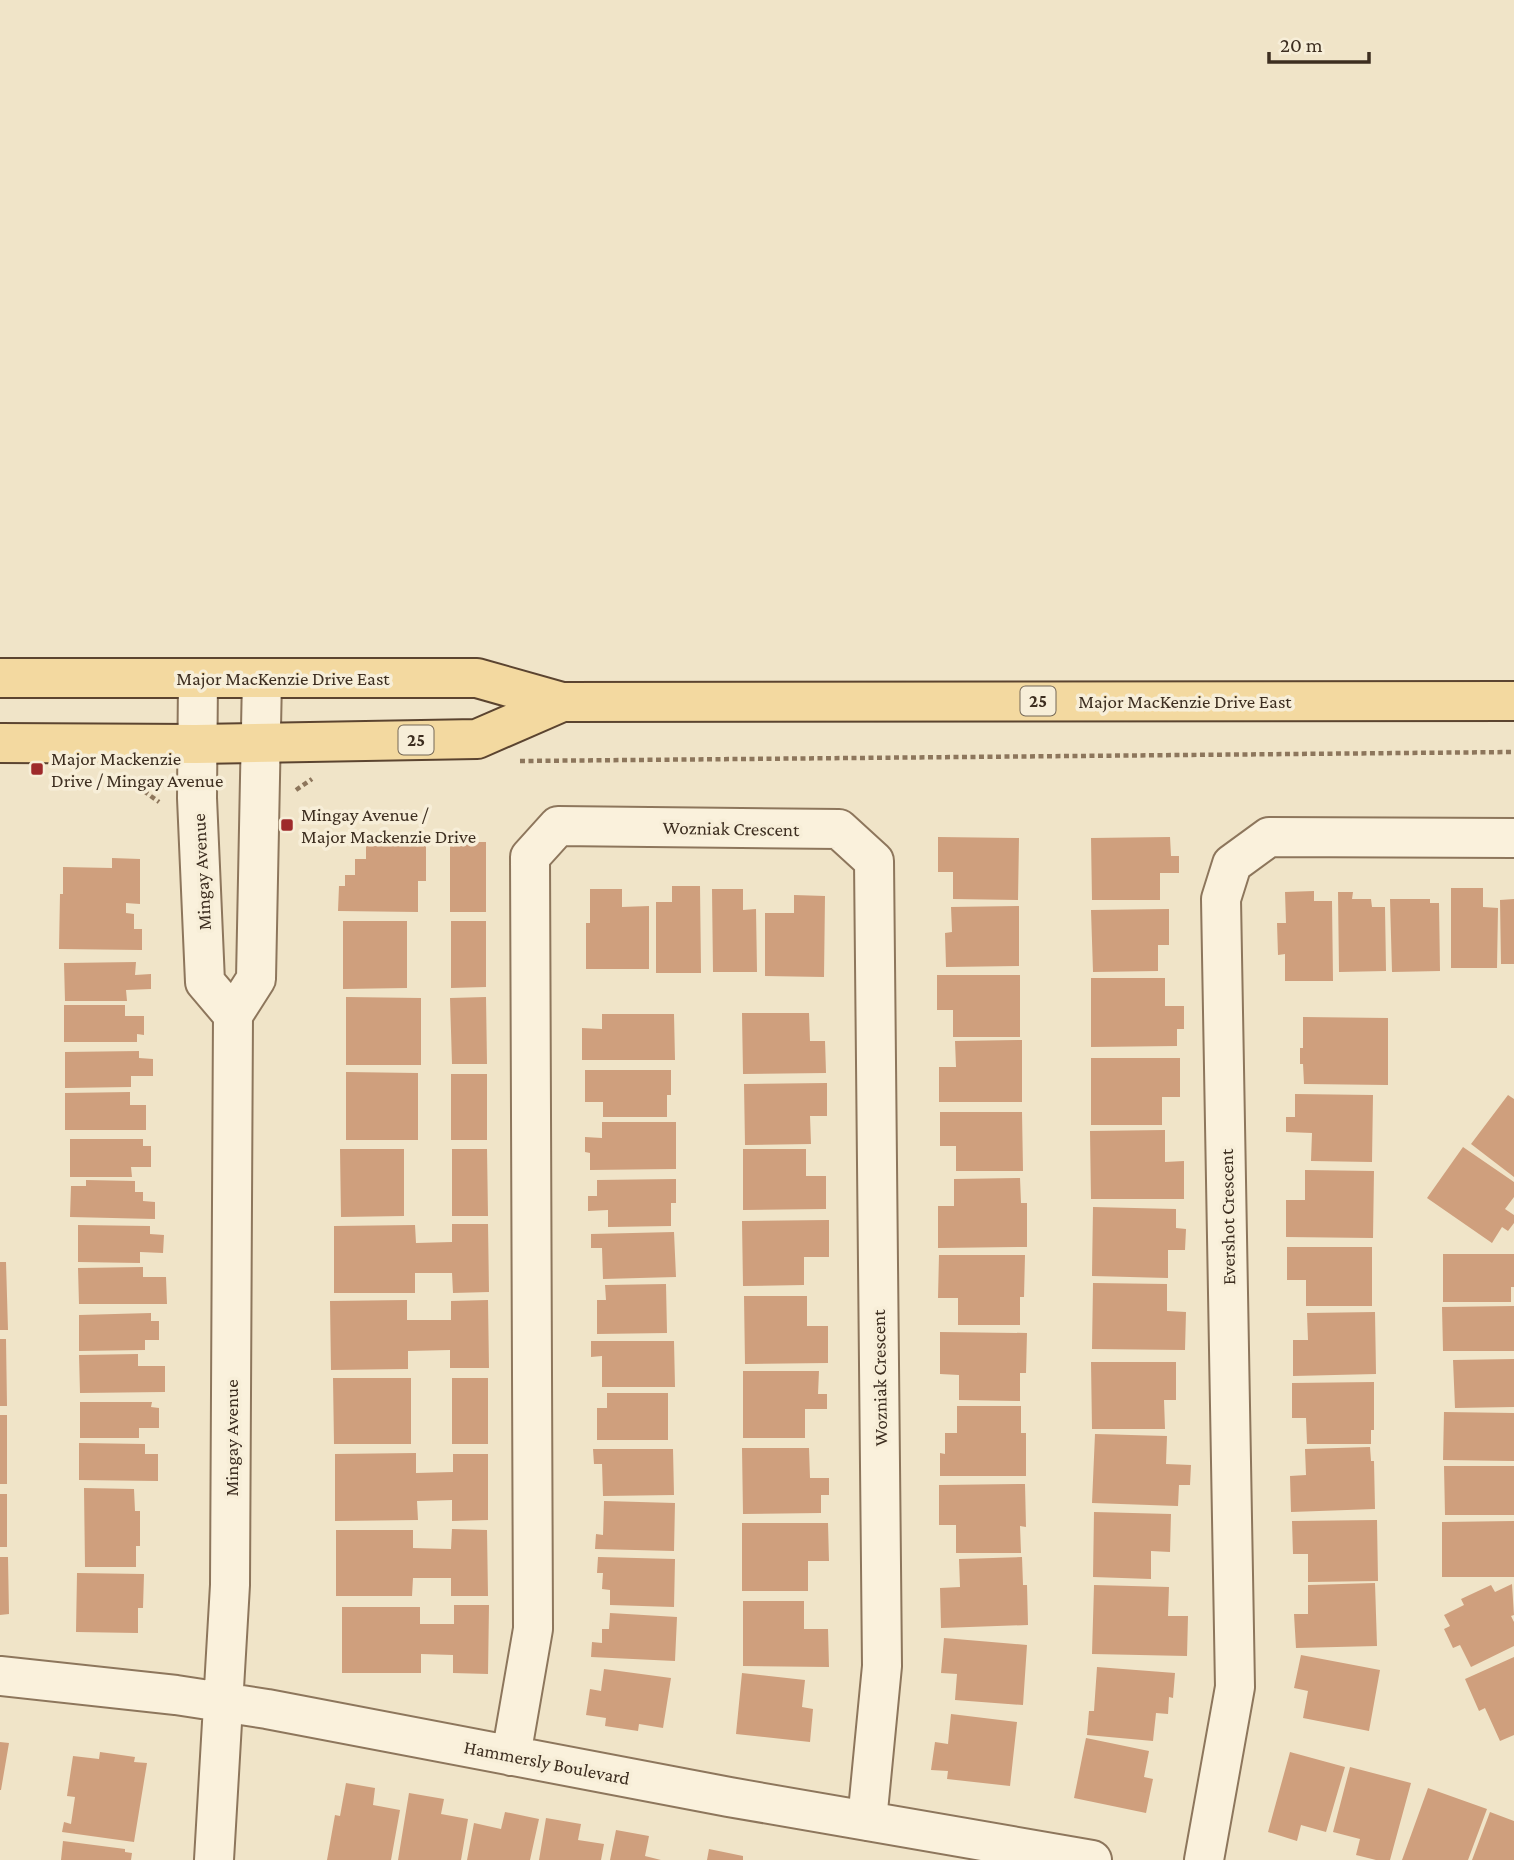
<svg xmlns="http://www.w3.org/2000/svg" width="1514" height="1860" viewBox="0 0 1514 1860" font-family="'Crimson Pro',serif">
<rect width="100%" height="100%" fill="#f0e4c8"/>
<path fill="#cf9f7d" d="M393,832H426V881H418V912L338,911L339,886H345V875H355V859H366V846H376V836H393Z
M938,837L1019,838L1018,900L953,899V872H938Z
M1170,837L1171,856H1179V873H1160V900H1092L1091,838Z
M450,842H486V912H450Z
M112,858L140,859V904L126,903V913L134,914V929H142V950L59,949L60,894H63V867L112,868Z
M672,886H700L701,973H656V902H672Z
M1451,888H1483V907L1498,908L1497,968H1451Z
M590,889H622V907L649,906V969H586V923H590Z
M712,889H743V910L756,909L757,972H713Z
M1314,891V901H1332L1333,981H1285V954L1278,955L1277,923H1286L1285,892Z
M1338,892H1353L1352,899H1371L1372,907H1385L1386,971L1339,972Z
M794,895L825,896L824,977L765,976V913H794Z
M1390,899H1430V903H1439L1440,971L1392,972Z
M1514,899V964H1501L1500,900Z
M1019,906V966L946,967L945,933L952,932L951,907Z
M1169,909V945H1158V971L1093,972L1091,910Z
M343,921H407V988L343,989Z
M451,921H486V987L451,988Z
M136,962L135,975L151,974V989L126,990L127,1001H65L64,963Z
M937,975H1020V1037H953V1010H937Z
M1091,978H1165V1006H1184V1029H1177V1046L1091,1047Z
M346,997L421,998V1065H346Z
M486,997L487,1064H452L450,998Z
M64,1005H125V1016H144V1035L137,1034V1042H64Z
M742,1013H809L810,1041H825L826,1073L743,1074Z
M602,1014H674L675,1060H582V1028L602,1029Z
M1303,1017L1388,1018V1085L1304,1084L1303,1064H1300V1048H1303Z
M1022,1040V1102H939V1067H956L955,1041Z
M139,1051V1058L153,1059V1076H131V1087L65,1088V1052Z
M1091,1058H1180V1097H1162V1125H1091Z
M585,1070H671V1095H667V1117H603V1102H585Z
M346,1072L418,1073V1140H346Z
M451,1074H487V1140H451Z
M827,1083V1116H810L811,1144L745,1145L744,1084Z
M130,1092V1105H146V1130H65V1093Z
M1295,1094L1373,1095L1372,1162L1311,1161L1312,1133L1286,1132V1117H1295Z
M1508,1095L1514,1099V1177L1471,1144Z
M940,1112H1022L1023,1171H956V1146H940Z
M602,1122H676V1169L590,1170V1153L585,1152V1137L602,1138Z
M1165,1130V1162L1184,1161V1199H1091L1090,1131Z
M70,1139H143V1146H151V1167H131L132,1177H70Z
M1463,1147L1514,1182V1197L1505,1209L1514,1215V1223L1508,1231L1502,1227L1492,1243L1427,1198Z
M340,1149H404V1216L341,1217Z
M452,1149H487L488,1216H452Z
M743,1149H806V1176H826V1209L743,1210Z
M1305,1170L1374,1171L1373,1238L1286,1237V1200H1305Z
M1020,1178L1021,1203H1027V1247L938,1248V1206H954V1179Z
M676,1179V1203H671V1226L608,1227V1210L588,1211V1196H597V1180Z
M86,1180L135,1181V1192H143V1201L155,1202V1219L70,1217L71,1186H86Z
M1093,1207L1176,1209V1228L1186,1229L1185,1250H1168V1278L1092,1276Z
M829,1220V1257H804V1285L743,1286L742,1221Z
M452,1224H488L489,1292L453,1293L452,1273H415V1293H334V1226L415,1225L416,1243L452,1242Z
M78,1225L150,1226V1234L164,1235L163,1253L140,1252V1263L78,1262Z
M674,1232L676,1277L603,1279L602,1248H591V1234Z
M1287,1247H1372V1306H1306V1280H1287Z
M1443,1254H1514V1287H1511V1302H1443Z
M939,1255H1025L1024,1297H1020V1325H958V1298H938Z
M0,1262H6L8,1330H0Z
M143,1267V1277H166L167,1304H79L78,1268Z
M1093,1283L1167,1284V1311L1186,1312L1185,1350L1092,1349Z
M666,1284L667,1333L597,1334V1300H606L605,1285Z
M744,1296H807V1326H828V1363L745,1364Z
M407,1300V1320H451V1301L488,1300L489,1368H450V1350L408,1351V1369L331,1370L330,1301Z
M1514,1306V1351H1443L1442,1307Z
M1375,1312L1376,1374L1293,1376V1340H1308L1307,1313Z
M151,1313V1321H159V1340H145V1350L79,1351V1315Z
M940,1332L1027,1333L1026,1373H1020V1401L959,1400V1375L940,1374Z
M0,1339H6L7,1406H0Z
M591,1341H674L675,1387H602V1356L591,1357Z
M138,1354V1366H165V1392L80,1393L79,1355Z
M1514,1359V1407L1455,1408L1453,1360Z
M1091,1362H1176V1400H1164L1165,1429H1092Z
M743,1371H819L818,1394H827V1409H805V1438H743Z
M333,1378H411V1444H334Z
M452,1378H488V1444H452Z
M1374,1382V1430H1371V1444H1307L1306,1418H1292V1383Z
M607,1393H668V1440H597V1408H607Z
M80,1402H152L151,1407L159,1408V1428H139V1438H80Z
M957,1406H1021V1433H1026V1476H940V1453L945,1454V1433H957Z
M1444,1412L1514,1413V1461L1443,1460Z
M0,1415H7V1484H0Z
M1095,1434L1167,1436L1166,1464L1191,1465L1190,1485H1179L1178,1506L1092,1503Z
M79,1443L145,1444V1454H158V1481L79,1480Z
M1370,1447L1371,1461H1374L1375,1509L1291,1512L1290,1476L1306,1475L1305,1449Z
M742,1448H809L810,1478H829V1495H821V1513L743,1514Z
M593,1449H673L674,1495L603,1496L602,1464H594Z
M416,1453V1473L453,1472V1454H488V1520L452,1521V1500L417,1501L418,1520L335,1521V1454Z
M1444,1466H1514V1515H1445Z
M1025,1484L1026,1527L1020,1526L1021,1553H956V1525H939V1485Z
M84,1488L134,1489L135,1511H140V1546H136V1567H85Z
M0,1494H7V1547H0Z
M604,1501L675,1503L674,1551L595,1549L596,1534L603,1535Z
M1094,1512L1171,1514L1170,1552L1151,1551V1579L1093,1577Z
M1377,1520L1378,1581L1308,1582V1554H1293L1292,1521Z
M1514,1521V1577H1442V1522Z
M742,1523H828L829,1561H808V1591H742Z
M452,1529L487,1530L488,1596H451V1578H413L412,1596H336V1530H413V1548L451,1549Z
M0,1557H8L9,1614L0,1615Z
M598,1557L675,1559L674,1607L610,1605V1590L602,1589L603,1573H597Z
M1022,1557L1023,1585H1027L1028,1625L941,1628L940,1588L960,1587L959,1559Z
M77,1573L144,1574L143,1608H138V1633L76,1632Z
M1375,1583L1377,1646L1296,1648L1294,1614H1308V1585Z
M1512,1584L1514,1615L1511,1616L1514,1622V1646L1471,1667L1460,1645L1453,1648L1444,1629L1450,1626L1444,1615L1464,1605L1461,1599L1491,1585L1495,1592Z
M1094,1585L1169,1587L1168,1616H1188L1187,1656L1092,1654Z
M743,1601H804V1629H828L829,1667L743,1666Z
M454,1605H489L488,1674L453,1673V1655L421,1654V1673H342V1607H420V1624H454Z
M610,1613L677,1617L675,1661L591,1657L592,1642L602,1643V1629H609Z
M944,1638L1027,1645L1023,1705L955,1700L957,1674L941,1673Z
M1301,1655L1380,1670L1369,1731L1303,1718L1308,1691L1294,1688Z
M1514,1657V1735L1500,1741L1485,1708L1479,1711L1465,1679Z
M1097,1667L1175,1673L1173,1698L1169,1697L1168,1714L1156,1713L1153,1741L1087,1735L1089,1711H1094Z
M604,1669L671,1678L663,1728L639,1724L638,1731L605,1726L606,1718L586,1715L590,1689L601,1691Z
M742,1673L805,1680L802,1707L813,1709L810,1742L736,1734Z
M951,1714L1017,1722L1010,1786L947,1779L948,1771L931,1770L935,1742L948,1744Z
M1086,1738L1149,1751L1144,1777L1153,1779L1146,1813L1074,1798Z
M0,1742L9,1743L1,1790H0Z
M100,1752L135,1757L134,1762L147,1763L134,1842L62,1832L64,1822L71,1824L75,1797L67,1796L73,1756L99,1759Z
M1290,1752L1345,1767L1326,1832L1301,1825L1297,1841L1268,1832Z
M1350,1767L1411,1783L1390,1860H1376L1356,1855L1360,1839L1333,1832Z
M346,1783L375,1788L373,1805L400,1810L391,1860H327L335,1815L340,1816Z
M1428,1788L1487,1809L1468,1860H1402Z
M409,1793L444,1799L441,1814L468,1819L461,1860H398Z
M505,1812L539,1819L530,1860H467L474,1823L501,1829Z
M1490,1812L1514,1821V1860H1472Z
M546,1818L581,1824L578,1840L604,1844L601,1860H539Z
M616,1830L649,1836L645,1856L661,1860H610Z
M63,1841L125,1849V1852L132,1853L131,1860H61Z
M709,1849L743,1856V1860H707Z"/>
<g fill="none" stroke-linecap="round" stroke-linejoin="round">
<defs>
<path id="minor" d="M198,678L197,798L205,982L233,1015
M0,1676L176,1695L267,1709L729,1797L1092,1860
M511,1756L533,1629L530,857L558,826L839,829L874,861L882,1666L867,1821
M214,1860L230,1585L233,1015L256,979L262,678
M1204,1860L1235,1687L1221,899L1232,864L1269,837L1514,838"/>
<path id="major" d="M0,678H477L562,702L1514,701
M0,743L196,744L477,739L562,702"/>
</defs>
<use href="#minor" stroke="#8d765c" stroke-width="42"/>
<use href="#major" stroke="#5b4430" stroke-width="42"/>
<path stroke="#8d765c" stroke-width="4.5" stroke-dasharray="5 3.5" stroke-linecap="butt" d="M520,761L1514,752
M130,781L159,802
M296,790L312,779"/>
<use href="#minor" stroke="#faf1dc" stroke-width="38"/>
<use href="#major" stroke="#f3d9a0" stroke-width="38"/>
</g>
<g fill="#9e2a2b" stroke="#f7eed8" stroke-width="2.5">
<rect x="30" y="762" width="14" height="14" rx="3.5"/>
<rect x="280" y="818" width="14" height="14" rx="3.5"/>
</g>
<g text-anchor="middle" stroke-width="7" stroke-linejoin="round" paint-order="stroke">
<g fill="#f7eed8" stroke="#756857" stroke-width="2">
<rect x="1020.5" y="686.5" width="35" height="29" rx="5"/>
<rect x="398.5" y="725.5" width="35" height="29" rx="5"/>
</g>
<g font-size="18" font-weight="bold" fill="#3d2e20">
<text x="1038" y="707">25</text>
<text x="416" y="746">25</text>
</g>
<g font-size="19" fill="#3d2e20" stroke="#f7eed8">
<text x="283" y="685">Major MacKenzie Drive East</text>
<text x="1185" y="708">Major MacKenzie Drive East</text>
<text transform="translate(731 828) rotate(1)" y="7">Wozniak Crescent</text>
<text transform="translate(201 872) rotate(-93)" y="7">Mingay Avenue</text>
<text transform="translate(1227 1217) rotate(-91)" y="7">Evershot Crescent</text>
<text transform="translate(879 1378) rotate(-91)" y="7">Wozniak Crescent</text>
<text transform="translate(231 1438) rotate(-90)" y="7">Mingay Avenue</text>
<text transform="translate(547 1762) rotate(11)" y="7">Hammersly Boulevard</text>
</g>
<g font-size="19" fill="#3d2e20" stroke="#f7eed8" text-anchor="start">
<text x="51" y="765">Major Mackenzie<tspan x="51" dy="22">Drive / Mingay Avenue</tspan></text>
<text x="301" y="821">Mingay Avenue /<tspan x="301" dy="22">Major Mackenzie Drive</tspan></text>
</g>
</g>
<path d="M1269 52v10h100v-10" fill="none" stroke="#3d2e20" stroke-width="3.5"/>
<text x="1280" y="52" font-size="21" fill="#3d2e20" stroke="#f7eed8" stroke-width="5" paint-order="stroke">20 m</text>
</svg>
